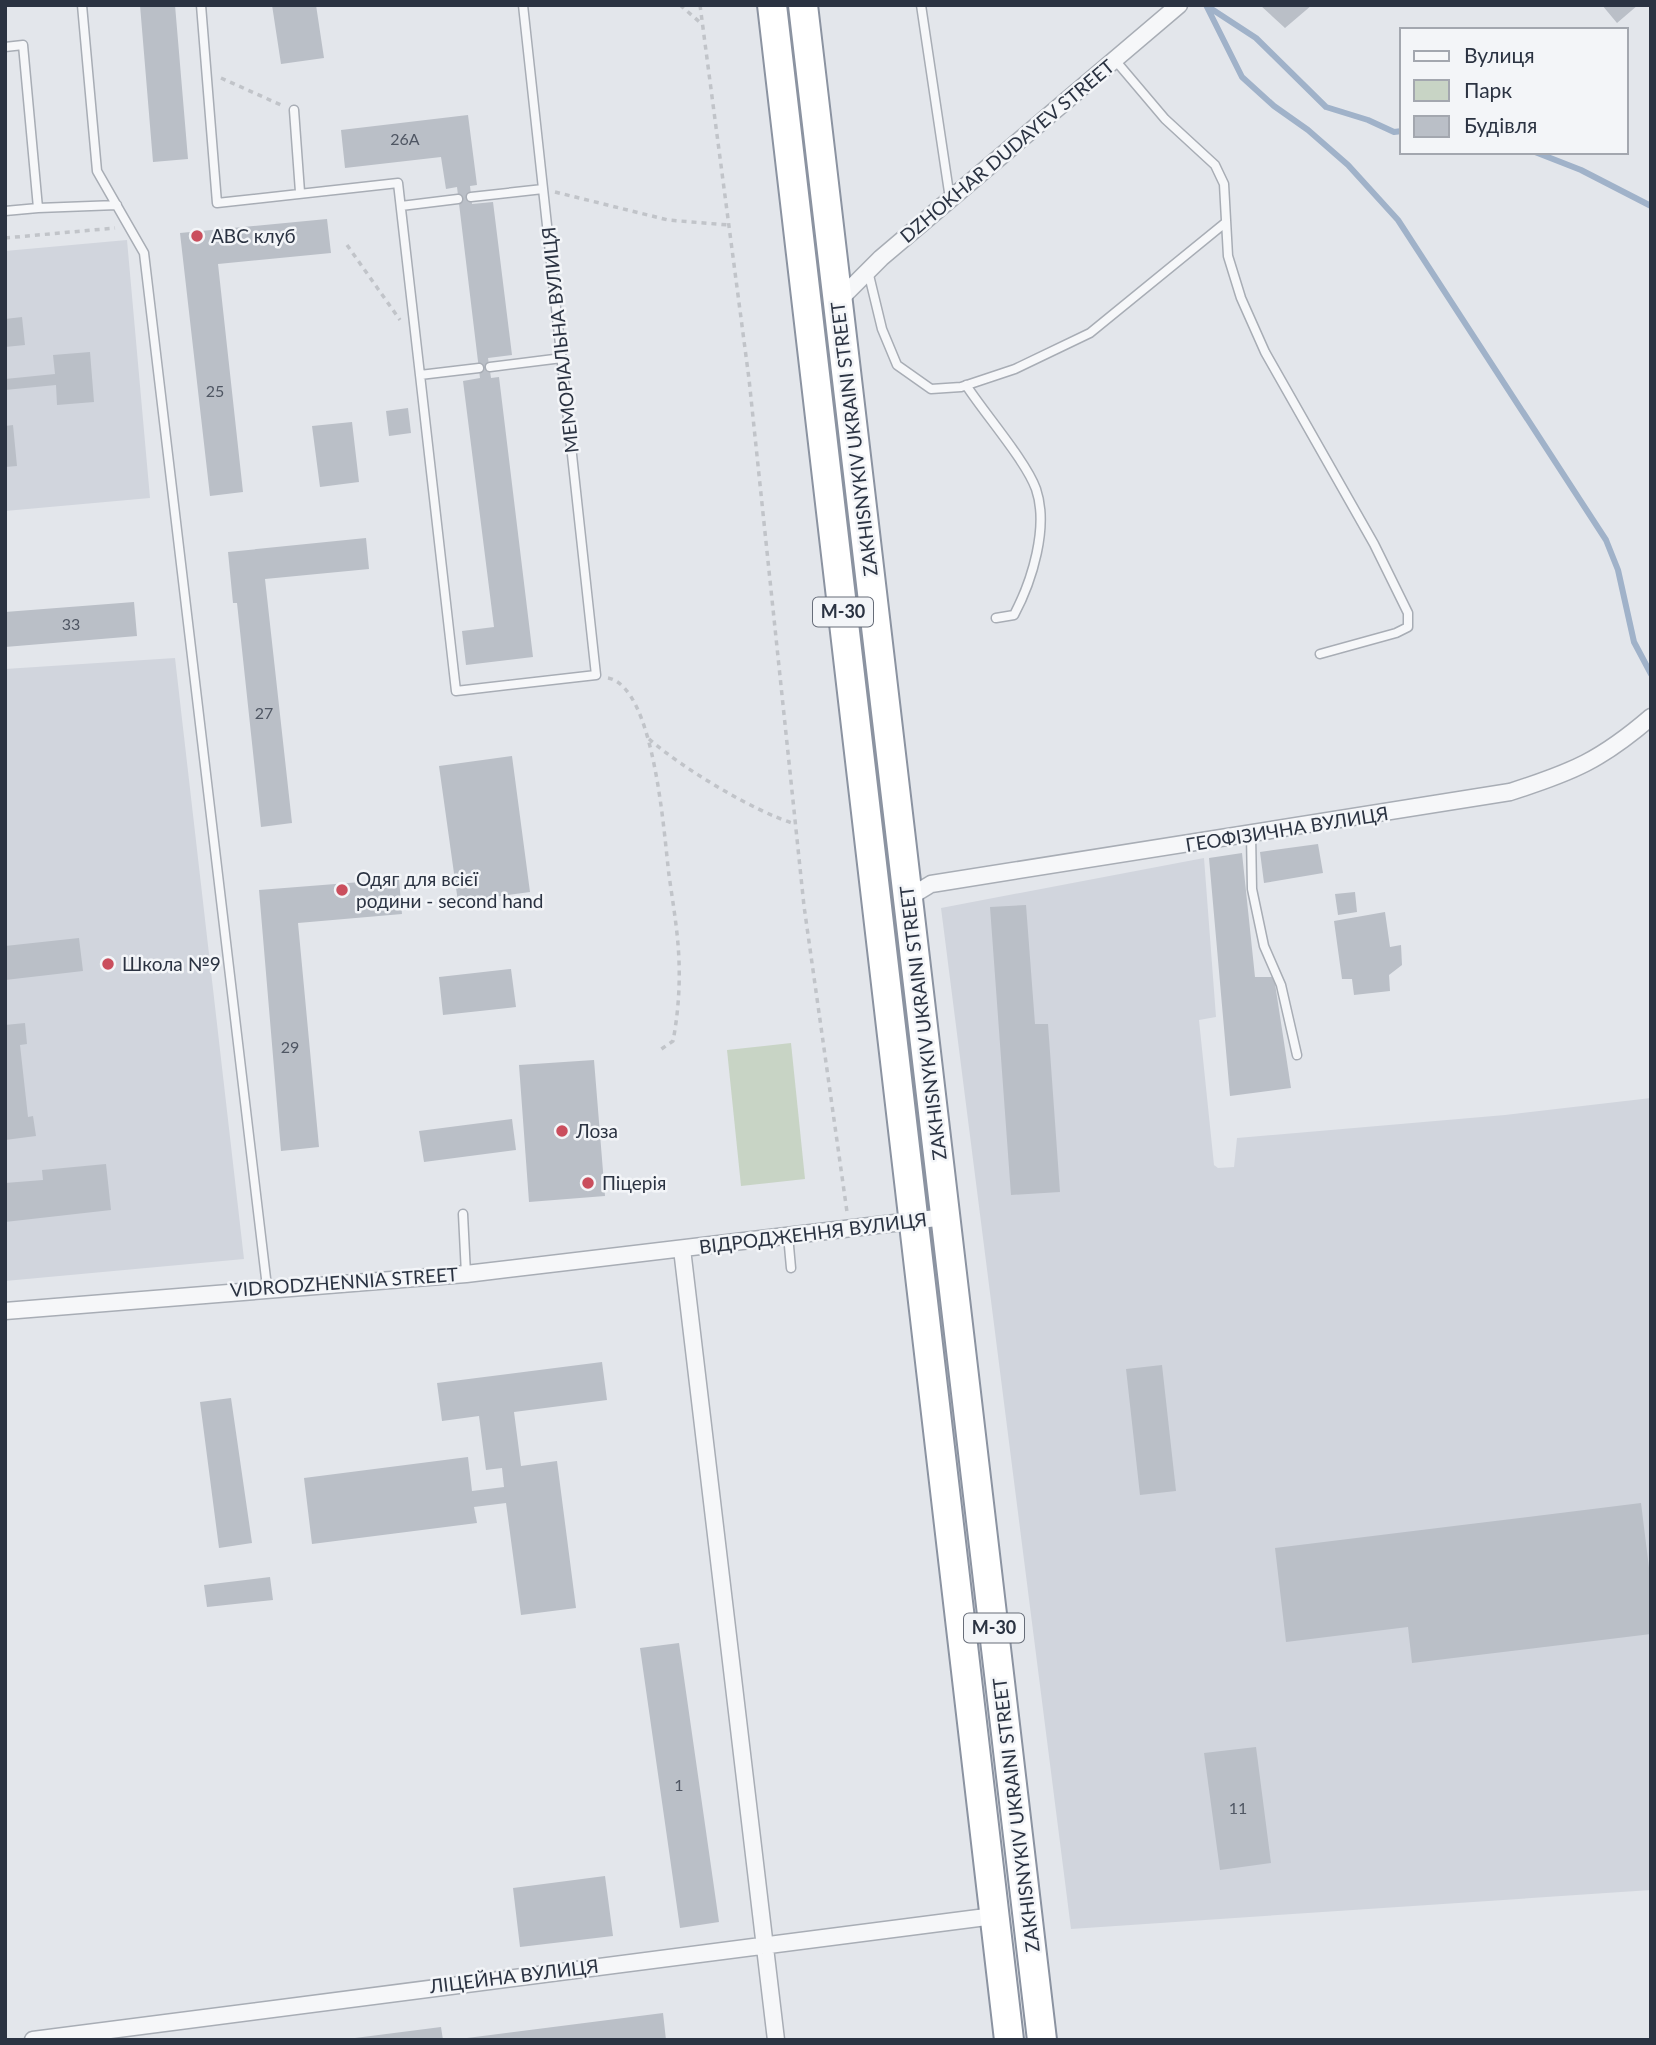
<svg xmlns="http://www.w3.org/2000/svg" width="1656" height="2045" viewBox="0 0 1656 2045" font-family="Lato,sans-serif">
<rect width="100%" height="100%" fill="#e3e6eb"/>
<path fill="#d1d5dd" d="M127,240L150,498L5,511V251Z
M175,658L244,1259L5,1281V669Z
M1204,858L1216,1017L1199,1020L1214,1165L1218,1168L1234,1167L1237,1138L1505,1115L1651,1098V1890L1071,1929L941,908Z"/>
<path fill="#c8d4c5" d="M791,1043L805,1179L741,1186L727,1050Z"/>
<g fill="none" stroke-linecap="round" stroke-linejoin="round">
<path stroke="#a0b2c9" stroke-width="6" d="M1206,5L1242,77L1274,106L1308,130L1348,165L1398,220L1606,540L1618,570L1634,642L1651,674
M1207,6L1256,38L1326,107L1368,120L1394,132L1402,131
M1535,152L1581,170L1651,206"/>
</g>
<path fill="#babfc7" d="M140,5H175L188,159L153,162Z
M272,5H316L324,58L281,64Z
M1260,5H1312L1285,28Z
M1602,5H1638L1617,23Z
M468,115L477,185L470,186L472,204L493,202L512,355L488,358L491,378L499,377L533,657L466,665L462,631L494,627L463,381L480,378L457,187L446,189L441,157L345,168L341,130Z
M327,219L331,253L218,264L243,492L210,496L180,233Z
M22,317L25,345L5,347V319Z
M90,352L94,402L57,405L56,385L5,390V379L55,374L53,355Z
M408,408L411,433L389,436L386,411Z
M352,422L359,482L320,487L312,426Z
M13,425L17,466L5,467V426Z
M366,538L369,569L265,579L292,823L261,827L237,603H233L228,552Z
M134,602L137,636L5,647V612Z
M512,756L530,892L458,902L439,766Z
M1318,844L1323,873L1264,883L1260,852Z
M1242,853L1255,977H1274L1291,1088L1230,1096L1209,858Z
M399,879L402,914L298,923L319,1147L281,1151L259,890Z
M1355,892L1357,912L1338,915L1335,894Z
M1026,905L1035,1024H1048L1060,1192L1011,1195L990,907Z
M1385,912L1390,947L1401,945L1402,965L1389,975L1390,991L1354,995L1352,979H1342L1334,921Z
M79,938L83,971L5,980V946Z
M511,969L516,1007L443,1015L439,977Z
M25,1023L27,1044L20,1045L28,1117L33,1116L36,1136L5,1140V1025Z
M594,1060L605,1196L529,1202L519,1065Z
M512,1119L516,1150L424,1162L419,1131Z
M106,1164L111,1210L5,1222V1183L43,1180L42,1170Z
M602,1362L607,1400L514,1412L521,1466L557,1461L576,1608L521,1615L506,1503L474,1507L477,1523L312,1544L304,1478L468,1457L472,1491L504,1487L502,1468L486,1470L479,1416L442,1421L437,1383Z
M1162,1365L1176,1491L1140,1495L1126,1369Z
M231,1398L252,1543L219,1548L200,1402Z
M1641,1503L1651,1584V1634L1412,1663L1408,1627L1286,1642L1275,1548Z
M270,1577L273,1600L207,1607L204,1585Z
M679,1643L719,1922L680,1928L640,1648Z
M1256,1747L1271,1863L1220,1870L1204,1753Z
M605,1876L613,1936L520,1947L513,1888Z
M663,2013L666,2040H467V2038Z
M441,2027L443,2040H355V2038Z"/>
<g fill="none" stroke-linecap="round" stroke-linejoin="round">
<defs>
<path id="lane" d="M82,5L97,171L144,253L267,1287
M201,5L217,203L398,183L420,375L479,368
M921,5L950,199
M5,47L23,45L38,208L5,211
M1115,60L1165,119L1215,165L1224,184L1228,256L1241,298L1265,352L1374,544L1408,613V627L1396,633L1320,654
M294,110L300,192
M471,197L543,189
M401,206L458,199
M38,208L117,205
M868,271L882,329L897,365L931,389L961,387L1015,369L1090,333L1225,223
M490,367L562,358
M420,375L456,691L596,675L523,5
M966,385C984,413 1026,461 1036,489C1049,527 1032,581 1014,615L996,618
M1251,834L1252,889L1264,946L1281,985L1297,1055
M463,1214L466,1274
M788,1235L791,1268"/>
<path id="street" d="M838,301L881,258L1179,5
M908,898L931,884L1510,792C1573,772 1601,760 1651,717
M682,1249L776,2040
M5,1311L466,1274L945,1217
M33,2040L994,1916"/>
<path id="highway" d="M772,5L1009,2040
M803,5L1042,2040"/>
</defs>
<use href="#lane" stroke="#a8adb5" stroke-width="11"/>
<use href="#street" stroke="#a8adb5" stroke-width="19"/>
<use href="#highway" stroke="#8b93a1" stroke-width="32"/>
<path stroke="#c1c4c9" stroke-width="3.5" stroke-dasharray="5 5" stroke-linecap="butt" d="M680,5L702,24
M700,5L749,379L804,906L847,1212
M221,78L281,105
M555,192L668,220L728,225
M5,238L115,228
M347,245L400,320
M608,678C655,687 664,836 669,875C673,904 678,932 679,961C680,987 678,1015 673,1041L660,1050
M649,739C682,768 753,811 795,824"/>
<use href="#lane" stroke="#f6f7f9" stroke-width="8"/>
<use href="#street" stroke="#f6f7f9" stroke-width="16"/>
<use href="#highway" stroke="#fff" stroke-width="28"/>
</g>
<g fill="#ca4e5d" stroke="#f3f5f8" stroke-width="2.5">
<circle cx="197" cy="236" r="7"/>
<circle cx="342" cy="890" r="7"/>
<circle cx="108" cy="964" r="7"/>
<circle cx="562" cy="1131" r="7"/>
<circle cx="588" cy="1183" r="7"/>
</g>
<g text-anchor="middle" stroke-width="5" stroke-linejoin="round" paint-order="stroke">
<g font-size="16" fill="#4f5663">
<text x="405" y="145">26А</text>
<text x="215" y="397">25</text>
<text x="71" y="630">33</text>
<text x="264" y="719">27</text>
<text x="290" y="1053">29</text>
<text x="679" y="1791">1</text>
<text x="1238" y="1814">11</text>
</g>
<g fill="#f3f5f8" stroke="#676d79" stroke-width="2">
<rect x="813" y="597.5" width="60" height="29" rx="5"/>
<rect x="964" y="1613.5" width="60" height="29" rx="5"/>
</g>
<g font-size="18" font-weight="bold" fill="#2b3342">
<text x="843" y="618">М-30</text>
<text x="994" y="1634">М-30</text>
</g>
<g font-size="19" fill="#2b3342" stroke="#f3f5f8">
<text transform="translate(1007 151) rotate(-40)" y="7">DZHOKHAR DUDAYEV STREET</text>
<text transform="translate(560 340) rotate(-96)" y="7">МЕМОРІАЛЬНА ВУЛИЦЯ</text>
<text transform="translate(854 439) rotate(-97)" y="7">ZAKHISNYKIV UKRAINI STREET</text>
<text transform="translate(1287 829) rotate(-9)" y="7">ГЕОФІЗИЧНА ВУЛИЦЯ</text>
<text transform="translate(923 1023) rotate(-97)" y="7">ZAKHISNYKIV UKRAINI STREET</text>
<text transform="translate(813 1233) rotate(-7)" y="7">ВІДРОДЖЕННЯ ВУЛИЦЯ</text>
<text transform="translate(344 1282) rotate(-4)" y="7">VIDRODZHENNIA STREET</text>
<text transform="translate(1016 1815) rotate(-97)" y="7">ZAKHISNYKIV UKRAINI STREET</text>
<text transform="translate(514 1976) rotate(-7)" y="7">ЛІЦЕЙНА ВУЛИЦЯ</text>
</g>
<g font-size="19" fill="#2b3342" stroke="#f3f5f8" text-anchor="start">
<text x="211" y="243">ABC клуб</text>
<text x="356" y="886">Одяг для всієї<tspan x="356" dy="22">родини - second hand</tspan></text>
<text x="122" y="971">Школа №9</text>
<text x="576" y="1138">Лоза</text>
<text x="602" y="1190">Піцерія</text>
</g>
</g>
<rect width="1656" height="2045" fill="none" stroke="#2b3342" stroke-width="14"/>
<rect x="1400" y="28" width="228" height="126" fill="#f3f5f8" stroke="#a3a7af" stroke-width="2"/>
<rect x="1414" y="51" width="35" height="10" fill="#f6f7f9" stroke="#a3a7af" stroke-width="2"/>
<text x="1464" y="63" font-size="21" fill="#2b3342">Вулиця</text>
<rect x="1414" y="80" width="35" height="21" fill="#c8d4c5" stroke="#a3a7af" stroke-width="2"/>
<text x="1464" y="98" font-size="21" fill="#2b3342">Парк</text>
<rect x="1414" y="116" width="35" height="21" fill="#babfc7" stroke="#a3a7af" stroke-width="2"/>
<text x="1464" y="133" font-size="21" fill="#2b3342">Будівля</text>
</svg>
